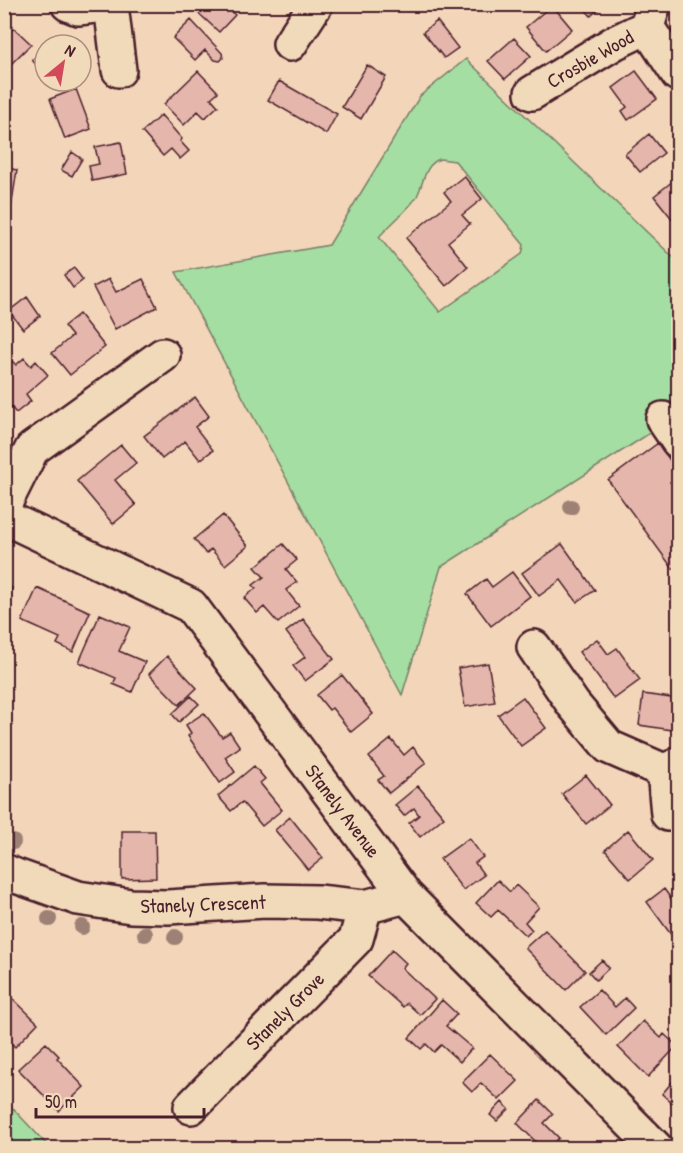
<svg xmlns="http://www.w3.org/2000/svg" width="683" height="1153" viewBox="0 0 683 1153" font-family="'Patrick Hand',sans-serif">
<rect width="100%" height="100%" fill="#f3d6ba"/>
<filter id="ink" filterUnits="userSpaceOnUse"><feTurbulence type="fractalNoise" baseFrequency=".0167" numOctaves="2"/><feDisplacementMap in="SourceGraphic" scale="12" xChannelSelector="R" yChannelSelector="G"/><feConvolveMatrix kernelMatrix="1 2 1 2 8 2 1 2 1" color-interpolation-filters="sRGB"/></filter>
<g filter="url(#ink)">
<path fill="#a5dea3" stroke="#787e67" stroke-width="1.5" fill-rule="evenodd" d="M466,59L674,258L678,255V415L441,567L402,695L176,272L329,245L420,96ZM440,159L455,161L524,245L522,254L440,312L379,237C388,226 414,205 418,194C424,181 425,164 440,159Z
M5,1100L50,1148H5Z"/>
<path fill="#e4b6ac" stroke="#4a1f2b" stroke-width="1.5" d="M197,4H223L235,15L219,32L193,8Z
M580,4H604L591,16Z
M552,5L572,29L546,51L526,27Z
M191,20L222,53L223,58L220,61L215,60L205,50L195,60L173,38Z
M437,21L458,48L444,58L423,32Z
M14,28L31,44L4,71V38Z
M58,36L67,45H48Z
M514,38L531,56L505,79L488,61Z
M45,48V74L32,60Z
M367,65L386,77L361,119L342,107Z
M198,71L218,92L211,98L218,106L205,118L198,111L184,125L164,104Z
M636,71L657,99L628,120L622,111L627,107L613,88Z
M279,81L337,114L326,134L268,100Z
M76,89L91,129L65,139L50,99Z
M161,115L182,139L180,141L189,151L180,159L171,149L163,156L142,132Z
M649,134L664,153L640,172L625,154Z
M121,142L127,174L92,181L89,166L99,164L95,147Z
M72,152L82,159L72,176L61,170Z
M4,167L17,170L5,246H4Z
M464,176L482,199L462,215L470,224L448,242L468,267L446,286L406,238L451,201L444,192Z
M678,177V216L673,220L654,196Z
M74,268L83,280L73,288L64,275Z
M109,279L116,292L143,279L157,307L115,329L93,287Z
M27,297L40,316L23,329L9,311Z
M79,314L105,347L70,375L52,353L72,336L64,326Z
M4,353L16,365L24,358L31,366L36,361L48,375L26,394L31,401L16,413L4,399Z
M195,397L209,416L195,427L213,450L200,460L185,441L162,459L144,436Z
M658,443L678,472V476L670,482L678,494V565L673,569L608,480Z
M121,445L136,463L115,480L136,505L113,524L77,481Z
M223,515L248,546L225,565L211,549L206,554L194,539Z
M283,544L297,560L286,569L297,582L286,590L299,606L278,623L264,607L257,613L244,598L256,588L253,585L264,577L255,567Z
M562,544L595,590L577,602L561,580L539,596L522,573Z
M512,572L530,596L491,626L467,594L486,579L492,587Z
M4,584L12,588L5,604H4Z
M37,588L90,612L73,652L57,644L60,638L22,621Z
M100,614L130,627L119,651L145,662L132,692L113,684L116,678L79,662Z
M303,619L334,659L305,681L293,666L305,657L286,632Z
M597,639L608,654L617,648L640,680L614,699L579,652Z
M167,656L197,688L179,705L149,674Z
M488,663L495,702L465,707L458,668Z
M342,675L373,714L351,732L332,708L329,710L317,695Z
M643,694L678,699V731L639,725Z
M191,696L199,704L179,722L172,714Z
M523,697L546,728L521,746L498,715Z
M204,713L222,737L230,732L240,747L225,757L235,772L220,783L188,736L191,733L186,725Z
M391,739L404,755L413,747L426,763L389,793L378,780L384,776L369,757Z
M254,766L265,779L260,783L282,810L262,826L242,802L231,811L218,796Z
M586,775L610,805L586,824L562,794Z
M418,786L444,817L420,837L409,823L419,815L414,808L404,816L395,805Z
M290,817L323,858L308,870L275,830Z
M628,830L653,860L630,879L605,850Z
M122,831H155L156,878L122,879Z
M469,838L483,857L475,863L484,875L463,890L440,859Z
M498,880L510,892L516,885L539,907L525,922L532,930L526,936L498,910L491,917L476,903Z
M664,889L678,908V937L675,940L647,902Z
M545,930L585,971L566,990L525,948Z
M392,950L406,963L402,968L435,999L420,1015L407,1003L403,1007L368,976Z
M602,960L609,968L596,980L589,972Z
M4,990L38,1023L15,1047L4,1036Z
M599,990L615,1007L625,998L634,1008L606,1035L580,1007Z
M442,1000L457,1014L446,1026L472,1048L460,1062L441,1045L434,1052L426,1044L421,1049L409,1038Z
M643,1021L661,1038L664,1034L677,1046L648,1077L618,1047Z
M46,1043L59,1056L57,1058L84,1087L59,1111L18,1069Z
M490,1054L518,1081L499,1100L481,1083L472,1092L462,1082Z
M678,1075V1109L662,1094Z
M539,1100L553,1114L544,1123L559,1138L548,1148H542L517,1123Z
M502,1102L509,1109L497,1121L490,1115Z"/>
<g fill="none" stroke-linecap="round" stroke-linejoin="round">
<defs>
<path id="minor" d="M68,4L78,8L113,4
M654,4L647,27L678,74
M111,5L119,70
M290,44L316,4
M532,93L614,43L647,27
M663,419L678,441
M4,505L32,449L163,355
M4,517L191,606L406,896L656,1148
M534,647L573,704L609,747L664,771L678,765
M664,771L668,814
M4,871L16,876L78,898L131,906L168,907L265,901L318,902L365,907L406,896
M191,1107L356,939L365,907"/>
</defs>
<use href="#minor" stroke="#4a1f2b" stroke-width="38"/>
<use href="#minor" stroke="#f0dab9" stroke-width="33"/>
</g>
<g fill="#9e8175">
<circle cx="571" cy="507" r="8"/>
<circle cx="13" cy="842" r="8"/>
<circle cx="49" cy="919" r="8"/>
<circle cx="82" cy="927" r="8"/>
<circle cx="145" cy="934" r="8"/>
<circle cx="175" cy="937" r="8"/>
</g>
</g>
<g text-anchor="middle" stroke-width="4.5" stroke-linejoin="round" paint-order="stroke">
<g font-size="20" fill="#4a1f2b" stroke="#f0dab9">
<text transform="translate(590 59) rotate(-30)" y="7">Crosbie Wood</text>
<text transform="translate(343 811) rotate(53)" y="7">Stanely Avenue</text>
<text transform="translate(203 904) rotate(-2)" y="7">Stanely Crescent</text>
<text transform="translate(285 1011) rotate(-45)" y="7">Stanely Grove</text>
</g>
</g>
<rect width="683" height="1153" fill="none" stroke="#f0dab9" stroke-width="24"/>
<rect x="12" y="12" width="659" height="1129" fill="none" stroke="#4a1f2b" stroke-width="2" filter="url(#ink)"/>
<g transform="translate(63 63) rotate(30)"><circle r="28" fill="#f0dab9" stroke="#ae8f80" stroke-width="1.5"/>
<path d="M0-4.5L10 22L0 15L-10 22Z" fill="#d1495b"/>
<text y="-9" font-size="16" font-weight="bold" text-anchor="middle" fill="#4a1f2b">N</text>
</g>
<path d="M36 1108v9h168v-9" fill="none" stroke="#4a1f2b" stroke-width="3"/>
<text x="45" y="1108" font-size="18" fill="#4a1f2b" stroke="#f0dab9" stroke-width="4.5" paint-order="stroke">50 m</text>
</svg>
